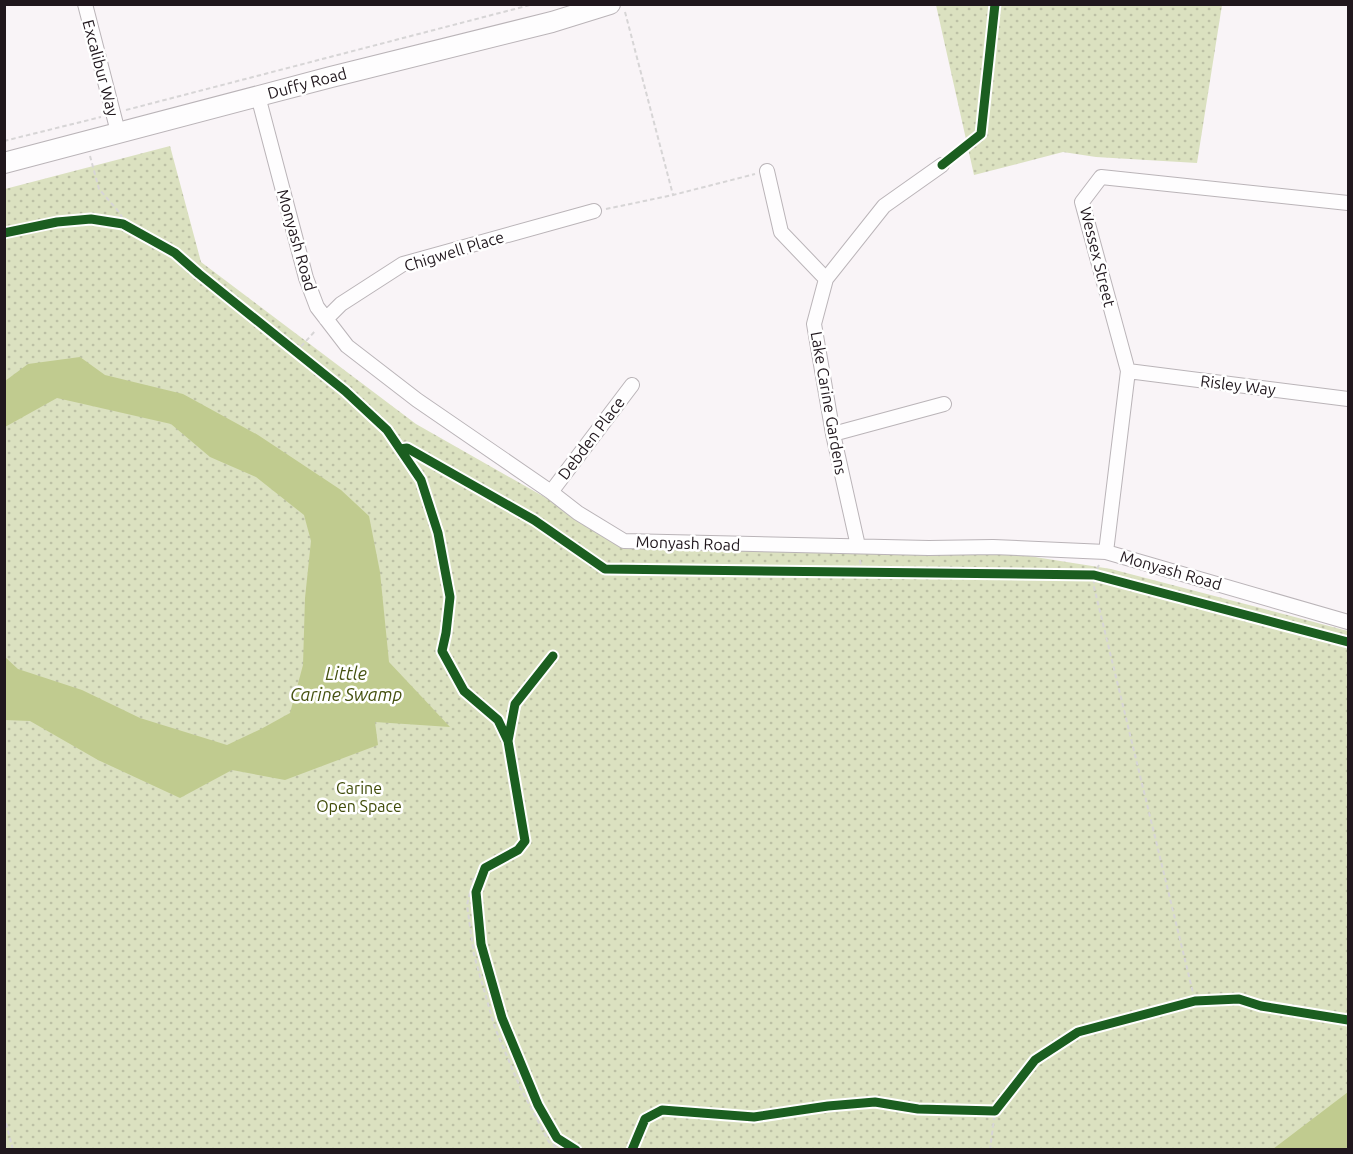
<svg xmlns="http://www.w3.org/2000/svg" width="1353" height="1154" viewBox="0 0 1353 1154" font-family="Ubuntu,sans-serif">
<defs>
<pattern id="park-dots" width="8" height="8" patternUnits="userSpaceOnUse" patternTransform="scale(1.5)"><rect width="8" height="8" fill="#dbe1c0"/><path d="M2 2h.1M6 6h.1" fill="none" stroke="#bcc0a5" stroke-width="1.8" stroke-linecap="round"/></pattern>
</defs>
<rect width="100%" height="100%" fill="#f9f4f7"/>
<path fill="url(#park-dots)" d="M936,5H1222L1197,163L1096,157L1063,152L974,175Z
M170,146L201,262L416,424L629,545L1003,552L1111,569L1348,631V1149L5,1150V189Z"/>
<path fill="#c0cb8f" d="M80,357L105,375L183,394L258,435L341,490L369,516L380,572L389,662L450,727L375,722L378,745L285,780L232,770L180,798L98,760L30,721L5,720V657L18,669L82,690L140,718L227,745L261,729L290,713L303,665L305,598L311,541L304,515L256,477L210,457L171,424L57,398L5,427V381L28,364Z
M1348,1092V1149H1273Z"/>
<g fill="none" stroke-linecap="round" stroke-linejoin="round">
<defs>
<path id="minor" d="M85,4L118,132
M258,96L306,278L317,307L347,346L417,400L551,492L578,513L624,541L929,548L993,547L1106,552L1348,622
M767,171L781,232L826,279
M326,319L341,304L403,264L594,211
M1128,371L1348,399
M833,434L944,404
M551,492L632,385
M858,546L833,434L814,324L826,279L884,206L942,165
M1106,552L1128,371L1082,202L1101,177L1348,203"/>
<path id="secondary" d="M4,163L331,77L552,22L610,4"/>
</defs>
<use href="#minor" stroke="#bab4b8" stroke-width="16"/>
<use href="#secondary" stroke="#bab4b8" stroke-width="22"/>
<path stroke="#d7d5d6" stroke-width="2" stroke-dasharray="4.5 3" stroke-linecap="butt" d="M625,12L673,195
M126,110L534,4
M4,141L101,117
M90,156L99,189L119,212L127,226
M606,209L673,195L755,174
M296,352L316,330
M860,560L862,572
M1099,565L1094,575V587L1195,1001
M446,633H452
M485,868L473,880L467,905L474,955L495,1028L520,1087L549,1142L560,1150
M4,1116L13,1150
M990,1150L995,1111"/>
<use href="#minor" stroke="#fefdfe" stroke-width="14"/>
<use href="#secondary" stroke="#fefdfe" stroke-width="20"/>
<defs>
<path id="cycleway" d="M942,165L981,134L995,4
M4,233L57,222L91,219L123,224L175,253L199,274L345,391L387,430L421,480L438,533L450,597L446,633L442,651L464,691L498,720L508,741L525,841L518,850L485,868L476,892L481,944L502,1018L538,1105L557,1138L576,1150
M400,449L407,448L534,520L605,569L1094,575L1348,642
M508,741L515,704L553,656
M632,1150L645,1119L662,1110L754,1117L828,1106L875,1102L918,1109L995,1111L1035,1060L1078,1032L1195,1001L1239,999L1261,1006L1348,1020"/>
</defs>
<use href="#cycleway" stroke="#fff" stroke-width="13"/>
<use href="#cycleway" stroke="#1b5e20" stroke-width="9"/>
</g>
<g text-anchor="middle" stroke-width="5" stroke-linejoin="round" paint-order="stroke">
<g font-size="16" fill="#20171d" stroke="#fff">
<text transform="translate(101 68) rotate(75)" y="6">Excalibur Way</text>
<text transform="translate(307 83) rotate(-15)" y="6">Duffy Road</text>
<text transform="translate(297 240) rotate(74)" y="6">Monyash Road</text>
<text transform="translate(454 251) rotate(-17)" y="6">Chigwell Place</text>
<text transform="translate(1098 257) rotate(76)" y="6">Wessex Street</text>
<text transform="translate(1238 385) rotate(7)" y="6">Risley Way</text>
<text transform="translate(829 403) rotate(80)" y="6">Lake Carine Gardens</text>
<text transform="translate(591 438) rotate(-53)" y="6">Debden Place</text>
<text transform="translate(688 543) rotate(2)" y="6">Monyash Road</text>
<text transform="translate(1171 570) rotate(16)" y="6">Monyash Road</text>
</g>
<g font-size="16" fill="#414c0a" stroke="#fff">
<text x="359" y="794">Carine<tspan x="359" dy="18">Open Space</tspan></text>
</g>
<g font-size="18" font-style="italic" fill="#465211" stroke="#fff">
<text x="346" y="680">Little<tspan x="346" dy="21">Carine Swamp</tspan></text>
</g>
</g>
<rect width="1353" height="1154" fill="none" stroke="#20171d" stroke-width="12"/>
</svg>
